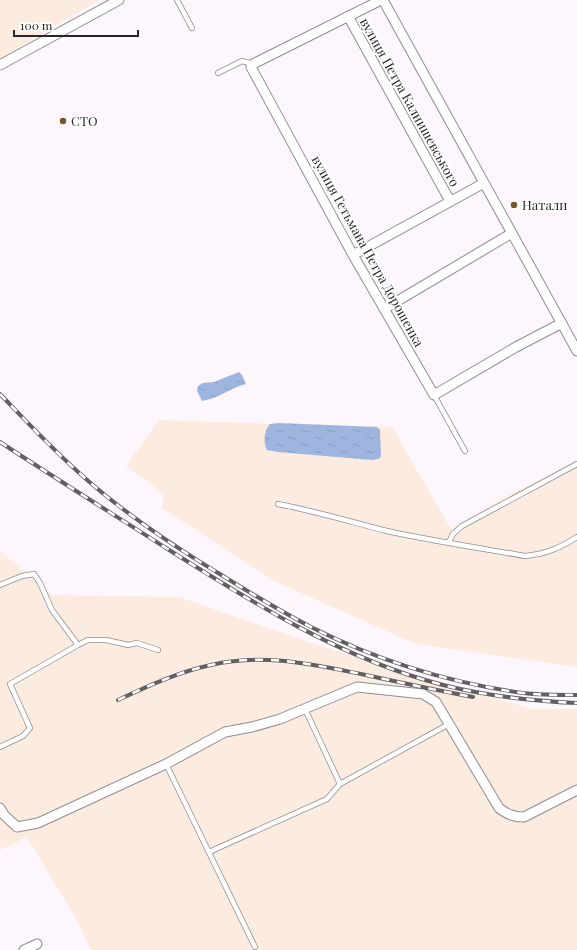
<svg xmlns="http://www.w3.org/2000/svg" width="577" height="950" viewBox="0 0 577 950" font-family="'Playfair Display',serif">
<defs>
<pattern id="water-ripples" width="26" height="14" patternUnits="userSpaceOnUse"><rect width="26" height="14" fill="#9eb6df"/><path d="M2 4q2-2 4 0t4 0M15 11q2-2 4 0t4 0" fill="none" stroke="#889cbf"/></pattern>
</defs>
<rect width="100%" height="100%" fill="#fdf7fd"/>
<path fill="#fcece0" d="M0,0H100L51,28L0,59Z
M159,420L211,422L392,427L451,529L498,501L577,460V667L416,644L274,581L162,508L164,494L126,466Z
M0,551L53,595L179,597L314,644L532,709H577V950H91L79,924L27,837L0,850Z"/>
<path fill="url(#water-ripples)" d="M239,372L242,375L246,384C230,388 218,399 202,401L197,391L198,386L203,383L214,382Z
M279,423L377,427L380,430L381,457L378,459L372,460L278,452L267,450C263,443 264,430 270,424Z"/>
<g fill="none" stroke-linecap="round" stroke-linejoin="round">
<defs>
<path id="lane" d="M177,0L192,28
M218,73L242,61L253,64
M434,395L465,451
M278,504C315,511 351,522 387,531C433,541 479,548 525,556C546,554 560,548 577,537
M449,542L453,534L462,526L577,464
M0,585L22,576L34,574L40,583L52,610L78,645L10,684L30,728L23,736L0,747
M78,645L88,640H106L128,645L137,643L158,650
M166,764L255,947
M340,784L449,724
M209,852L327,799L340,784L305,709"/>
<path id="street" d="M383,0L577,351
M377,2L253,64L251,67L353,255L434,395L516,347L562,323
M348,16L450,201
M0,65L119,0
M353,255L484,183
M384,309L512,233
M0,808L4,815L17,827L38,823L166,764L225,732L252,727L280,719L357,687L423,694L436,702L499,808C507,814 513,817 524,817L577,790
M24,950L37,944"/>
</defs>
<use href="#lane" stroke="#918c91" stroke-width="6"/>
<use href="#street" stroke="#918c91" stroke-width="11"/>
<use href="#lane" stroke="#fff" stroke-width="4.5"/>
<use href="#street" stroke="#fff" stroke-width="9"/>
<defs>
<path id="rail" d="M0,394C28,423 55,452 86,479C128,516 175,547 223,576C252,594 282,612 313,628C379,661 450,683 523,693C541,695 559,695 577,695
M0,442C55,478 111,513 166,548C253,603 342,659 443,685C487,696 532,701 577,703
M118,700C148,686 178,672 211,665C262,653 310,664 361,674C398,682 435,690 473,697"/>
</defs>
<use href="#rail" stroke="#625f62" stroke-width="4"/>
<use href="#rail" stroke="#fff" stroke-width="2.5" stroke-dasharray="8" stroke-linecap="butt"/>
</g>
<g fill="#74562a" stroke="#fff" stroke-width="1.5">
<circle cx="63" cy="121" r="4"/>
<circle cx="514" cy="205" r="4"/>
</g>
<g text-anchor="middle" stroke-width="4" stroke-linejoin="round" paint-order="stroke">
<g font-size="13" fill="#282628" stroke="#fff">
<text transform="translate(410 102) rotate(61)" y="5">вулиця Петра Калнишевського</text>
<text transform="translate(368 251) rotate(61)" y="5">вулиця Гетьмана Петра Дорошенка</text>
</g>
<g font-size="13" fill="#282628" stroke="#fff" text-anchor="start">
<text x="71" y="126">СТО</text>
<text x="522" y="210">Натали</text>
</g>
</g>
<path d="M14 30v6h124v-6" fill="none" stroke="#282628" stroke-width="2"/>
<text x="20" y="30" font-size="12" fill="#282628" stroke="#ffffff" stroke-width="3" paint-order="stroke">100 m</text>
</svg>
